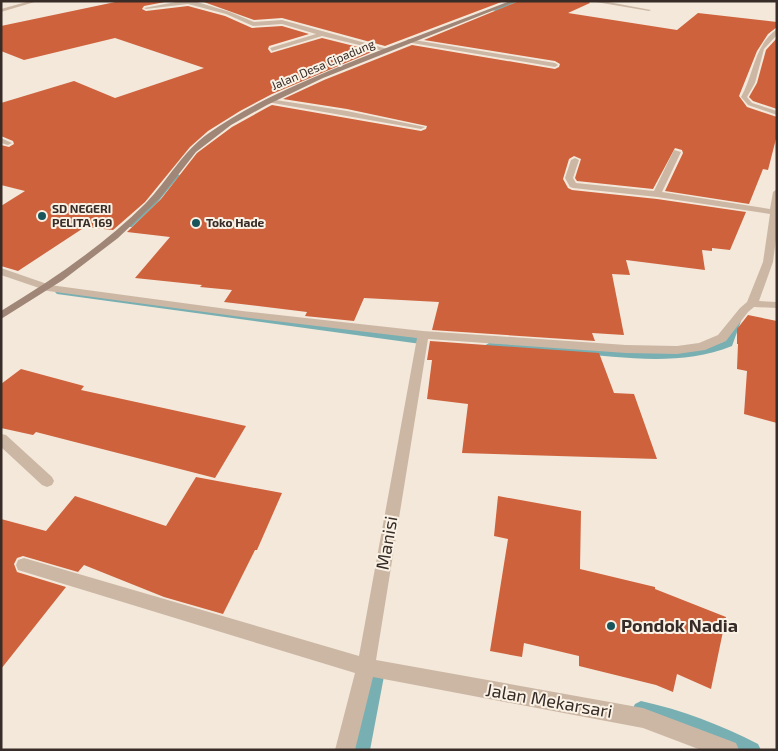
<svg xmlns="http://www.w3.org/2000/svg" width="778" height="751" viewBox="0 0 778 751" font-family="'Exo 2',sans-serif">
<rect width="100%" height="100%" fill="#f3e8da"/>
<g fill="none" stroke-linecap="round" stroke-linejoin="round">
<path fill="#77afb2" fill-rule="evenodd" d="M513,1H519L496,11L492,10Z
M173,173L180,175L157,203L132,227H126V223L152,200Z
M60,289L421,338L426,341L421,344L57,294L55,292Z
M736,318L741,321L732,346C679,367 624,357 569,353C543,351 516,350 489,349L484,346L489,343C516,344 543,344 570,346C621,350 675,361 723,342L731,321Z
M377,663L383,665L385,671L370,750H352L369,671L371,665Z
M641,701C682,710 721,725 758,744L761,750H732L684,730L641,719L635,716L632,710L635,704Z"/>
</g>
<path fill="#ce623d" d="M120,1H170L144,6L142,9L146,11L188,6L225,16L252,28L282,26L309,34L269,46L268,49L271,53L322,38L374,51L272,94L240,111L208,131L190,147L145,202L113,230L85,227L18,271L1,266V206L25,191L1,185V145L9,147L14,144L13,141L1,136V103L74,81L115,98L204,68L115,38L24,60L1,51V26Z
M201,1H504L385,46L282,18L254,20Z
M519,1H588L590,3L568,13L677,30L698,13L777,22V27L768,34L757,51L739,96L747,107L777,117V135L768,170L763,169L749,204L665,191L683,153L682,150L675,148L653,189L577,181L575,178L581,159L574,156L569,159L563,179L568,188L572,190L657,199L746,212L730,250L712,248V251L702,250L705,270L626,260L630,275L612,274L624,335L592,333L595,341L432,330L439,302L364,298L354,321L305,316L307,312L224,302L232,290L200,287L202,285L135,278L170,237L127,232L161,199L197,153L232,127L268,107L272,105L421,131L426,129L427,126L347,109L283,99L324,80L412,45L555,69L559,67L560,64L555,61L424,40Z
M777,38V109L753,101L749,97L757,83L766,50Z
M748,315L777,321V423L744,414L747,371L737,369L738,344H737V329Z
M430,341L599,353L614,393L634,394L657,459L462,453L468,404L427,399L432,360H427Z
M21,369L84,386L81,390L246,426L215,478L36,432L33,435L1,428V384Z
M196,477L282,493L257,550H255L223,614L164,597L84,565L78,572L23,556L17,558L14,564L17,572L66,587L1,669V519L46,531L75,496L166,526Z
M498,496L581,511L580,569L655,587V589L726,617L711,689L677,674L673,692L656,685L579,666V656L524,643L522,657L490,651L508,539L494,536Z"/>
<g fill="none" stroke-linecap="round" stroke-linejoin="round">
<path fill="#ccb7a5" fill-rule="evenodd" d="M30,1H38L1,12V9Z
M181,1H194L230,12L254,22L282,20L391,50L388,52L322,36L272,51L270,48L316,34L282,24L253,26L226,14L188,4L146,9L144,8Z
M590,1H603L651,10L649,11Z
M777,29V35L764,49L755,83L747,97L752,103L777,111V115L748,105L741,97C754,74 754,45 777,29Z
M408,39L555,63L558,65L555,67L406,42Z
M269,99L347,111L425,127L421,129L267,102V100Z
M1,138L12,143L8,145L1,143Z
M674,150L681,152L662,192L770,209L773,192L777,189V231L773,262L759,301L777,302V308L754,307L748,312L726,341L705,350L677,354L626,353L428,339L376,660L643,708L736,743L739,750H701L643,728L373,677L355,750H335L355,673L18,570L16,565L18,560L24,558L359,656L417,338L242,317L48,291L1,275V268L50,285L242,311L423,331L626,345L677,346L699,343L718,335L740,308L747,302L763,262L770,214L657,197L573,188L570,187L565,178L571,160L575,158L579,160L573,178L576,183L654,191Z
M1,434L6,435L52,477L54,481L52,485L47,487L42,485L1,447Z"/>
<path fill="#a08676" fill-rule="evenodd" d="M510,1H517L323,78L267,105L231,125L196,152L160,198L118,238L63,280L1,319V311C52,280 104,245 146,203C168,180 183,151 209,133C250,104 295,85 341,66C397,43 453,23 510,1Z"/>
</g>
<g fill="#19565b" stroke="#fbf2e6" stroke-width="2">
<circle cx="42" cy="216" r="5"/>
<circle cx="196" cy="223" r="5"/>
<circle cx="611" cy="626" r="5"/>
</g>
<g text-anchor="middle" stroke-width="4" stroke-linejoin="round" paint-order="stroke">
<g font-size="12" fill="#372c27" stroke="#fbf2e6">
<text transform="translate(323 65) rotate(-23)" y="4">Jalan Desa Cipadung</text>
</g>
<g font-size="12" font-weight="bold" fill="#372c27" stroke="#fbf2e6" text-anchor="start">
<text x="52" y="213">SD NEGERI<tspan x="52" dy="14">PELITA 169</tspan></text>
<text x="206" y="227">Toko Hade</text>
</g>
<g font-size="18" fill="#372c27" stroke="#fbf2e6">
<text transform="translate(387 543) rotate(-80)" y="6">Manisi</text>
<text transform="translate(549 701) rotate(10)" y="6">Jalan Mekarsari</text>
</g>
<g font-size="18" font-weight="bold" fill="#372c27" stroke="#fbf2e6" text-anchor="start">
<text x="621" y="632">Pondok Nadia</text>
</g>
</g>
<rect width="778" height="751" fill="none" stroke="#372c27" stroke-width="5"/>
</svg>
